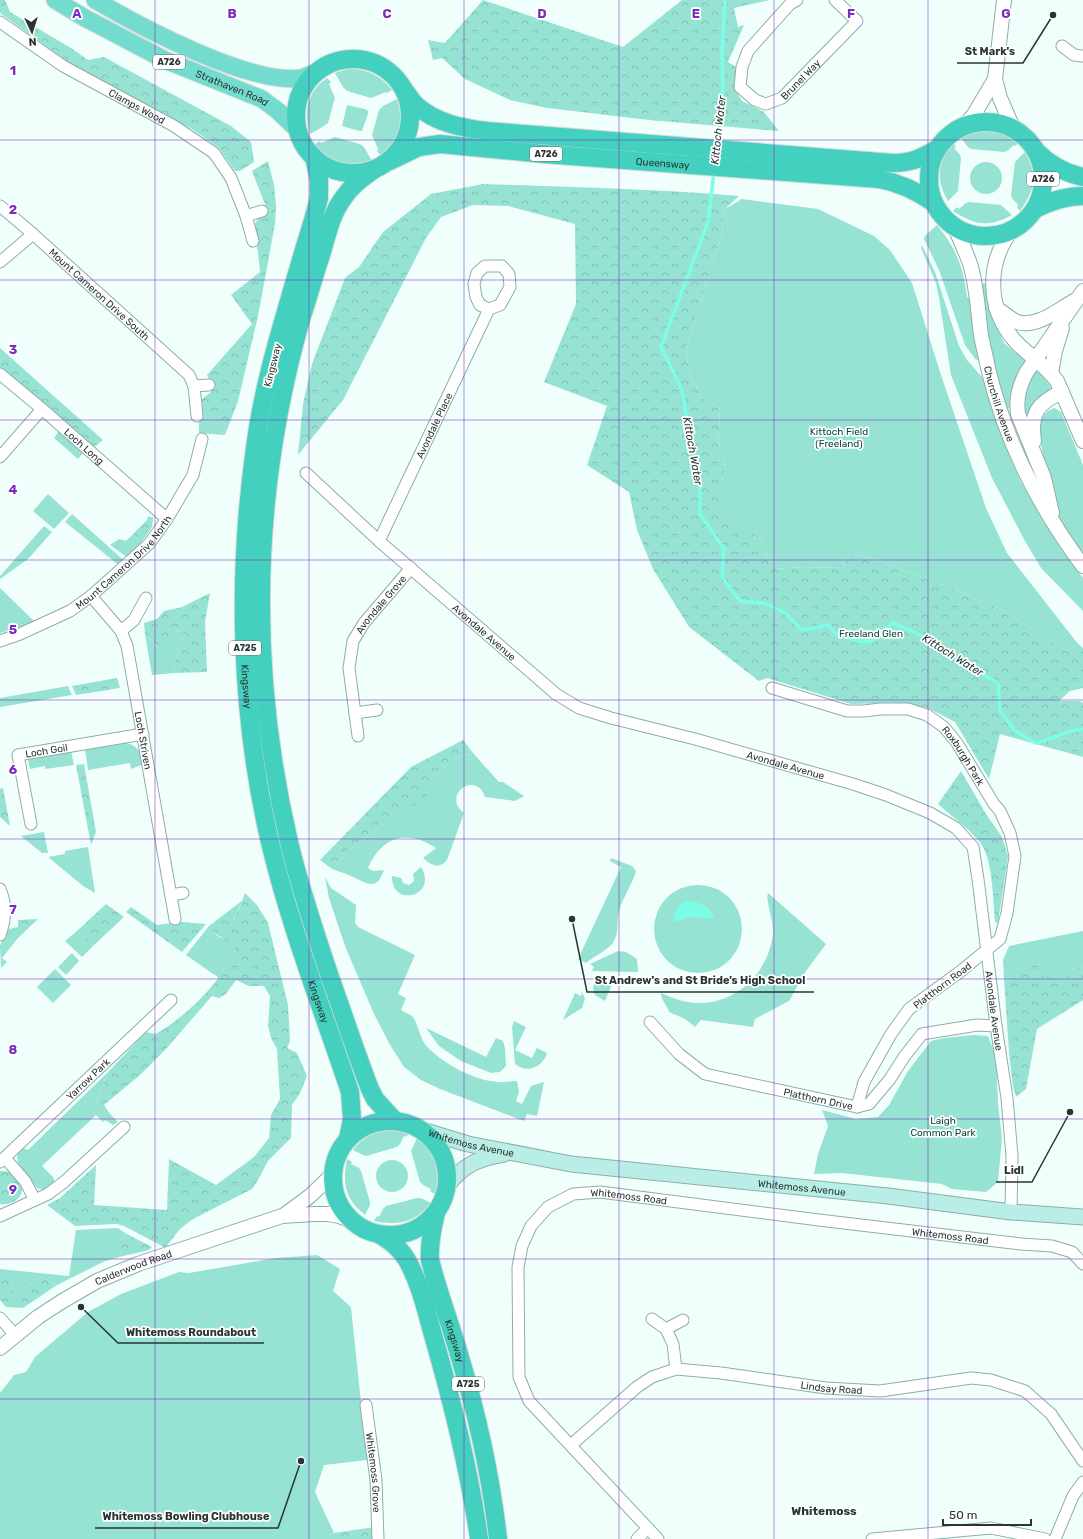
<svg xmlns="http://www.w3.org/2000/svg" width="1083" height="1539" viewBox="0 0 1083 1539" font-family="Rubik,sans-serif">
<defs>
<pattern id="forest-crowns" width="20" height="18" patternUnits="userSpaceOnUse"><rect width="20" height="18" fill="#96e2d3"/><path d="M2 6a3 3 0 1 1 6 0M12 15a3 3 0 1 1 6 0" fill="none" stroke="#81c2b6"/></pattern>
</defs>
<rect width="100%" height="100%" fill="#f1fffc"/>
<path fill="#96e2d3" d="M347,69C365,68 381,75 392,90L387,93L386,92L371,98L347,91L343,87L335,73Z
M327,78L331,82L329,84L335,98L328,123L324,126L310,134C303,111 307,92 327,78Z
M397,99C404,121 400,141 380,155L377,151L378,149L372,135L379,110L383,106Z
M347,105L365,109L368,111V114L362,131H359L342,126Z
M982,130C997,130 1007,134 1019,143L1015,146L1014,145L1007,151L1004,152L971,149L968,147L961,138L971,133Z
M335,137L360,144L364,147L372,161C350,169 327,165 315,144L320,141L321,143Z
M952,142L956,146L954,148L960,155L961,158L958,191L948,201C935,178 938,164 952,142Z
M1025,152C1038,175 1035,190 1020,211L1017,207L1018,205L1012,198L1011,195L1015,162Z
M970 178a16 16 0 1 1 32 0a16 16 0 1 1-32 0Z
M742,199L818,209L874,236L890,250L912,283L941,375L986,508L1007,553L1078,644L1066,651L1003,610L951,588L876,560L850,553L842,568L803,567L774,569L765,555L759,536L744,531L722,515L717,498L726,463L718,449L720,409L701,397L689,372L686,348L722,235L725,209Z
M969,202L1001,205L1012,215C989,228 974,225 953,211L957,207L959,209L966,203Z
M937,225C957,250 963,266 967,297L969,298L979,359L976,360L965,345L939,270L924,239L925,236Z
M922,245L935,272L959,346L967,360L982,377L1008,453L1020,480L1043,521L1061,549L1083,578V611L1041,568L1025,541L992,478L951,375L939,298L936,283L921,248Z
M983,283L986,284L988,308L1004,343L1028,363C1019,376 1007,391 1010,408L1005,410L990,353L981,294Z
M1035,370L1038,371L1049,384L1053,394L1028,421L1022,419L1025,385Z
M1055,408L1061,412L1083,465V559L1062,529L1054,509L1039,435C1040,423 1042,411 1055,408Z
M203,412L225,435L199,433V414Z
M59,431L83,453L78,459L54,438Z
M48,494L69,513L54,529L33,511Z
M72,514L120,557L125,561L119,565L115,562L65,522Z
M44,526L52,532L28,559L0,579V576Z
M133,534L141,543L127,557L110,545L119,539L126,541Z
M0,588L35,622L0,633Z
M182,631L183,641L173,665L176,673L152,675L145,634L158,647L174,632Z
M68,686L72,695L0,707V698Z
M118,742C135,743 140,748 144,764L131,769L130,763L88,770L85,749Z
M71,751L74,765L45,769V766L30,769L28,760L33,758Z
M473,753L499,782H503L524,796L515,801L485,797C476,770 441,795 464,813L447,860C439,870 431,865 423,858L436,848C407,829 382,836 368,868L373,871L384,870C377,891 368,884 353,877C346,874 339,871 332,869L349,850L381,826L424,798L440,770L457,758Z
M44,832L48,853H42L21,836Z
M88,847L95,893L83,886L48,857L65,854V851Z
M611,858L632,866L636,871C632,885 623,897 619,911C616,923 620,934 612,944C605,952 594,956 586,963L578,959L621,867L610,861Z
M421,867C439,896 391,909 392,876L401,878L403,883L409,885L414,881L413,874Z
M325,877L331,888L356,905L355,923L358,927L415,955L398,994L406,998L401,1010C404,1012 409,1014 412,1016C417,1020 419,1036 425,1044C439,1062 475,1081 498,1082C504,1083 511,1081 517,1081L519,1092L516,1101L522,1104L531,1086L544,1082L537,1116L527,1114L524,1121L440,1089L421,1080L404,1067L390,1045L374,1014L345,946L329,898Z
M654 929a44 44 0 1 1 88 0a44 44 0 1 1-88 0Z
M768,893L826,944L806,971L789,1001L755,1019L753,1027L701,1020L695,1027L685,1019L669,1012C667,1005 661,1000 661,993C672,998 683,1002 696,1003C737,1005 770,971 773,932C774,921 765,901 768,893Z
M243,900L235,915L234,927L211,931L219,937L229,940L235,948L230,961L219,978L186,955L209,926Z
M18,927V938L2,958L7,962L1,968L0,945L9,929Z
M77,931L93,946L82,957L65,941Z
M1083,931V966L1072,969L1060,984H1041L1021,975L1010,981L1004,979L1003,960L1009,946Z
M618,951L626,952L637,959L638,972L592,971L594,967L590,964Z
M72,953L79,961L66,975L58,967Z
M55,969L71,985L53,1003L37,987Z
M607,979H620L613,982L605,1001L595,995L593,988L595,981Z
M582,992L585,999L582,1008L563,1020L575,993L581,996Z
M514,1021L526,1027L515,1050L532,1058L537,1048L547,1053C543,1067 527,1074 515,1064L512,1027Z
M426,1028L486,1057L496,1038L503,1041L505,1048L506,1066L500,1072L491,1073L461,1061L439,1046Z
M974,1035L988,1036L996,1056L998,1103L1002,1138L998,1182L986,1192L952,1189L942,1184L842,1173L814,1174L818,1154L828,1126L822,1110L856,1119L878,1117L889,1105L908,1071L931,1041L944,1038Z
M108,1072L95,1106L101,1114H110L118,1122L113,1125L105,1120L103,1122L96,1115L42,1166L53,1177L55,1182L44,1190L37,1188L18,1163L17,1156L20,1150L23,1148L28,1150Z
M390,1129L409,1133L406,1137L404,1136L400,1144L397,1147L366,1156L363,1155L353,1150C363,1137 373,1132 390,1129Z
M417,1138C437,1154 440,1169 435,1194L430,1191L431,1189L423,1185L420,1182L411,1151Z
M347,1159L352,1162L351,1164L359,1168L361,1171L370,1202V1205L365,1215C345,1199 342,1184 347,1159Z
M376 1176a16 16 0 1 1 32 0a16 16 0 1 1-32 0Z
M417,1198H421L431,1203C414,1223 400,1226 374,1221L377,1216L379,1217L383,1209L386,1206Z
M118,1228L125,1233L113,1252L119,1257L103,1262L57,1285L41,1277L15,1294L10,1281L0,1275V1269L69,1276L76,1230Z
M317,1255L340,1269L333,1291L351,1307L367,1460L324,1465L315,1492L334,1533L325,1537V1539H0V1393L14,1375L26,1372L35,1357L88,1312L121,1294L179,1272L189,1273L276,1258Z"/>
<path fill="url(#forest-crowns)" d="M0,0H5L10,12L71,48L88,60L104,57L231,126L251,142L254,162L240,171H235L219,148L192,129L79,70L0,13Z
M483,0L623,47L682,0H770L734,8L738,27L744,25L728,62L736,67L734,87L742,101L763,111L779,131L649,120L547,108L510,100L465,79L442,58L433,60L428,40L445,43Z
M268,161L274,185L276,206L275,224L258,316L238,401L225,435L203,412L202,399L211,392L213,388L207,375L252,324L231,295L260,272L255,224L259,217L268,212L252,171Z
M483,184C568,187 654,189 739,196L725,209L722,235L686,348L689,372L701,397L720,409L718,449L726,463L718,498L722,515L744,530L759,536L765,555L774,569L803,567L842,568L850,553L876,560L951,588L1003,610L1066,651L1078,644L1083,648V688L1070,691L1059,701H1080L1083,703V757L1000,734L989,779L955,722L928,708L903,703L851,704L767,678L759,681L689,627L653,569L637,530L629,492L587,465L607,406L544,382L576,304L575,224L508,206L473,205L441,217L426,238L343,400L298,455L303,404L312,364L345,278L359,267L383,232L431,194Z
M0,348L103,440L93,448L11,376L0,370Z
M148,516L153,518L152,527L141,543L133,534L147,520Z
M210,593L205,622L207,672L176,673L173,665L183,641L182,631L174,632L166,651L158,647L145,634L144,623L157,619L164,611L182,607Z
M117,678L120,688L76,695L72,686Z
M463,740L473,753L457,758L440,770L425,798L381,826L349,850L332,869L320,860L411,767Z
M84,764L96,832L91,845L76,765Z
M961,771L986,814L1002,837L1008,856L998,923L995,922C993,901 993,865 983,847C977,835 949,814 938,804Z
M3,788L10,826L0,817V789Z
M245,893L257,905L268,923L288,1005L290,1041L287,1048L297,1053L307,1076L300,1093L292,1105L291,1138L268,1161L257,1182L252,1189L193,1219L180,1229L166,1247H164L124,1226L116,1224L75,1226L47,1205L60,1198L96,1165L94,1205L167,1210L169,1159L216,1185L254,1157L269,1138L271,1115L280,1099L277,1049L271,1038L268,1026L270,996L264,986H249L236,980L226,994L219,998L212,996L165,1050L140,1075L104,1105L110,1114H101L95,1106L108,1072L146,1032L156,1034C187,1015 222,983 235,948C229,939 220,938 211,931L221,921H229L234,926L235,915L240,907Z
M106,904L124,917L93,946L77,931Z
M131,907L157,925L181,922L206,924L182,952L126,912Z
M38,919L18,938V920Z
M1041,963L1045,969L1041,983L1047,976L1060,984L1072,969L1083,966V1000L1037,1029L1026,1089L1016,1097L1013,1087L1009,1052L1004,979L1010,981L1022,973L1028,966Z
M0,1171C3,1171 7,1171 10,1172C24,1178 28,1198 10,1203C6,1204 4,1205 0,1204Z
M125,1233L152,1247L149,1250L119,1257L113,1252L109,1245L121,1240Z
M0,1275H4L10,1281L15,1294L41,1277L57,1285L23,1308L6,1307L0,1300Z
M381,1526L382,1539H325V1537L334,1533Z"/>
<path fill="#7cfee6" d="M686,901C701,903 705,903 714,916L713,919C705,918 694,915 686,918C680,919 680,921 673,922C673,912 678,906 686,901Z"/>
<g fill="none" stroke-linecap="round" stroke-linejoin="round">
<path stroke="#7cfee6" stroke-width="3.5" d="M717,144L723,98L722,51L725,0
M714,172L708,222L661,347L682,390L688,425L700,481V514L724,549L722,577L740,601L764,603L784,612L802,630L828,625L836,634L861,642L873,641L893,623L934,641L954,657L998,683L1000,710L1015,731L1036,743C1052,739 1066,731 1083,729"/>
<defs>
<g id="minor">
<path id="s1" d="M797,0L790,4L748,51L742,67L740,87L755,100L766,104L782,98L857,21L835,0"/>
<path id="s2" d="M0,22L63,66L174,126L214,153L231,178L246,216L253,241"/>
<path d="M1062,46L1074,55L1083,56"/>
<path id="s3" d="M0,206L33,234L189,375L194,386L209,385"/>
<path d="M246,216L262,211"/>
<path d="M0,262L33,234"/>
<path id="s4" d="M0,374L42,409L167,519"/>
<path d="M194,386L197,416"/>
<path d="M0,457L42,409"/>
<path id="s5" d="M306,473L379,541L556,694L579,708L611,718L695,739L853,784L886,795L930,813L956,828L973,847L978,879L996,1026L1007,1098L1012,1156L1011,1212"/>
<path id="s6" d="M379,541L489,309L500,305L510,287L509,274L502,266H485L477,273L474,284L476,297L480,305L489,309"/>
<path id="s7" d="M91,596L121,631L127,646L175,919"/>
<path d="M121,631L134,620L146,598"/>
<path id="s8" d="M0,641L20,634L70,611L91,596L149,544L167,519L193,475L202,439"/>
<path id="s9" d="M772,688L847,711H864L880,709H908L927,715L944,727L957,743L994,804L1000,811L1010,833L1015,856L1007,913L1000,939L961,971L909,1009L891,1034L864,1082L857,1107"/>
<path d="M355,713L377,710"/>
<path id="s10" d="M358,736L349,668L353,641L364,623L411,568"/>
<path id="s11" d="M31,824L18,755L143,734"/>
<path d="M0,889C7,905 6,919 0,935"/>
<path d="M171,895L183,893"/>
<path id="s12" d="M650,1022L679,1054L705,1074L857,1107L869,1104L890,1079L904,1057L922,1034L977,1025L996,1026"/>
<path d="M5,1158L25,1181L35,1200"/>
<path id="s13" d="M0,1162L171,1000"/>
<path d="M0,1216L48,1194L64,1182L124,1127"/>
<path d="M0,1318L15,1335"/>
<path d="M652,1319L666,1329L673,1344L676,1369"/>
<path d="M666,1329L683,1320"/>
<path id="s14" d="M366,1405L376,1480L378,1539"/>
<path id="s15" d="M571,1445L637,1387L652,1377L676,1369L721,1373L826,1388L880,1391L971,1378L991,1380L1025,1391L1051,1414L1083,1461"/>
<path d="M637,1539L648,1528"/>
<path id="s16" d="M658,1539L529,1401L519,1377L518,1267L522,1246L531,1226L548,1207L573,1194L600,1192L827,1221L1021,1244L1052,1246L1072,1252L1083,1264"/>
<path d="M872,1539L991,1528L1045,1539"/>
<path d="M1055,1539L1073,1496L1083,1482"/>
</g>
<g id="tertiary">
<path d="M1004,0L995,79L1000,98L1014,130"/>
<path d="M963,127L973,116L995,79"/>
<path id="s17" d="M955,227C960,241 967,253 971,267C977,289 978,312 981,335C983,346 986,357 988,368C1005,440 1039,507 1083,566"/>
<path d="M1012,230C986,263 987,309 1015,341C1028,355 1045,365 1057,381L1083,441"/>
<path d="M996,308C1003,312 1010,319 1017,322C1037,328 1058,310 1074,301"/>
<path d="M1051,373L1055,351L1062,328"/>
<path d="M1034,441C1030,414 1037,403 1062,392"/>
<path d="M1052,513L1044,478L1018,414C1016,398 1019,387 1026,373L1083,291"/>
<path d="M283,1216L310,1196L333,1174"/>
<path id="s18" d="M0,1348L38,1317L61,1302L97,1281L138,1264L282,1216L314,1214H328L339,1216L352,1221"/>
</g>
<g id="secondary">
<path id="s19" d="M422,1130L468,1144L571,1164L888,1196L1011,1212L1083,1217"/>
<path d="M447,1186C463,1165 479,1158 504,1154"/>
</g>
<g id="primary">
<path id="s20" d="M55,0L85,18L165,60L262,99L278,111L297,129"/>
<path d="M95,0C139,26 251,86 302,78C306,77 311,74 316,72"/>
</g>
<g id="trunk">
<circle cx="353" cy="116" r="57"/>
<path d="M405,91C409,96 412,102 417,106C436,123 462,128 487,131L893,163C912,163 921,158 937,149"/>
<circle cx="986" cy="179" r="57"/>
<path d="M1036,151C1049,164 1064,173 1083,177"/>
<path id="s21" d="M314,157L319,180V198C314,219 307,239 301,260C283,322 263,384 255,448C237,576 240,711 269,838C289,924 322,1008 350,1092L352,1119L348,1139"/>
<path id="s22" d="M390,161L419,147L440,144L544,154L879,179C900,183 917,191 934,203"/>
<path d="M372,171C361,179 351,186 344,197C331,214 327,235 321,255C314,276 308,298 301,319C252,492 248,667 289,842C300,889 316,935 331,980C344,1016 356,1053 370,1089L375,1099L394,1120"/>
<path d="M1035,209C1051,201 1065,196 1083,196"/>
<circle cx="390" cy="1178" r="57"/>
<path id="s23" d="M436,1213C432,1229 429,1244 430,1260C438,1292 450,1323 459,1354C477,1414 491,1476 498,1539"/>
<path d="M379,1234C390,1241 400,1248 407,1260C420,1283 426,1310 433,1335C453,1404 469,1468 479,1539"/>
</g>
</defs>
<use href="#minor" stroke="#8daea7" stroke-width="13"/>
<use href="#tertiary" stroke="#8daea7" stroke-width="16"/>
<use href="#secondary" stroke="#8daea7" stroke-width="17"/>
<use href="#primary" stroke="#d8dbda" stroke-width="19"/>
<use href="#trunk" stroke="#d8dbda" stroke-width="20"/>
<use href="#minor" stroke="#fff" stroke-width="11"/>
<use href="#tertiary" stroke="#fff" stroke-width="14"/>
<use href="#secondary" stroke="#b9eee6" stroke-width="15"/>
<use href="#primary" stroke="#73dcce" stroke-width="17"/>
<use href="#trunk" stroke="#44d0be" stroke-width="18"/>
</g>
<path fill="none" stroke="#7b2cbf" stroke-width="1" stroke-opacity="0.55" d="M155,0V1539M309,0V1539M464,0V1539M619,0V1539M774,0V1539M928,0V1539M0,140H1083M0,280H1083M0,420H1083M0,560H1083M0,700H1083M0,839H1083M0,979H1083M0,1119H1083M0,1259H1083M0,1399H1083"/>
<g text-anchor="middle" stroke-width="3.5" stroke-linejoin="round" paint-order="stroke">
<g fill="#fff" stroke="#687270" stroke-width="1">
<rect x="153" y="55" width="32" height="14" rx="3"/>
<rect x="530" y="147" width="32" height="14" rx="3"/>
<rect x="1027" y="172" width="32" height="14" rx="3"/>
<rect x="229" y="641" width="32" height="14" rx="3"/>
<rect x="452" y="1377" width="32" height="14" rx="3"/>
</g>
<g font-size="9" font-weight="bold" fill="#283532">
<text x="169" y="65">A726</text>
<text x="546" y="157">A726</text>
<text x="1043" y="182">A726</text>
<text x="245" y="651">A725</text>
<text x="468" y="1387">A725</text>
</g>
<g font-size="10" fill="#283532" stroke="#fff">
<text dy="4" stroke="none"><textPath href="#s1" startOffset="183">Brunel Way</textPath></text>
<text dy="4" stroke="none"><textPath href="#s20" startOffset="198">Strathaven Road</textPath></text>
<text dy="4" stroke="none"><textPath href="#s2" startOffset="161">Clamps Wood</textPath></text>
<text dy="4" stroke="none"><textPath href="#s22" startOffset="277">Queensway</textPath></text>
<text dy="4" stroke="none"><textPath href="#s3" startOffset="133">Mount Cameron Drive South</textPath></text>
<text transform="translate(272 365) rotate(-76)" y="4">Kingsway</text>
<text dy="4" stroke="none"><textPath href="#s17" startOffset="183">Churchill Avenue</textPath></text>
<text dy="4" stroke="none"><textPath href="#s6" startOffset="128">Avondale Place</textPath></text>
<text dy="4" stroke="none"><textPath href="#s4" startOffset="111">Loch Long</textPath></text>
<text dy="4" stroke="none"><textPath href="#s8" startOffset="149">Mount Cameron Drive North</textPath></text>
<text dy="4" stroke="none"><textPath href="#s10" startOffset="142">Avondale Grove</textPath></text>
<text dy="4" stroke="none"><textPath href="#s5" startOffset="239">Avondale Avenue</textPath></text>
<text dy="4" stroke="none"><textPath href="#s21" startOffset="539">Kingsway</textPath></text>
<text dy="4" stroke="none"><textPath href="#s7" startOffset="158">Loch Striven</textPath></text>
<text dy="4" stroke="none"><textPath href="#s11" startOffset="99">Loch Goil</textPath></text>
<text dy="4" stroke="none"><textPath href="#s9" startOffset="215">Roxburgh Park</textPath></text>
<text dy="4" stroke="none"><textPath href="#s5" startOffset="575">Avondale Avenue</textPath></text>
<text transform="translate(942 985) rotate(-37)" y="4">Platthorn Road</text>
<text dy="4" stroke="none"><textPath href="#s21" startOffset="863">Kingsway</textPath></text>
<text dy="4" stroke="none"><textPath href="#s5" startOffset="948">Avondale Avenue</textPath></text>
<text dy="4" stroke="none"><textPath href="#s13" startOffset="121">Yarrow Park</textPath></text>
<text dy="4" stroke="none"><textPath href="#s12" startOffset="192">Platthorn Drive</textPath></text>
<text dy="4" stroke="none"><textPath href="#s19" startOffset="51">Whitemoss Avenue</textPath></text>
<text dy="4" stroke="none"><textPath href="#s19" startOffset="385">Whitemoss Avenue</textPath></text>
<text dy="4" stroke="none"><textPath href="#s16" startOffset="478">Whitemoss Road</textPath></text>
<text dy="4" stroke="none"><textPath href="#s16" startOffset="802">Whitemoss Road</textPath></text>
<text dy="4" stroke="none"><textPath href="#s18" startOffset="157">Calderwood Road</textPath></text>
<text dy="4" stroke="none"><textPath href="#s23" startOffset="132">Kingsway</textPath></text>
<text dy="4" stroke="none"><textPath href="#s15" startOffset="288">Lindsay Road</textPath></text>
<text dy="4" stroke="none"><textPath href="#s14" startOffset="68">Whitemoss Grove</textPath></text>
</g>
<g font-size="10" fill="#09463d" stroke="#fff">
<text x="839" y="435">Kittoch Field<tspan x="839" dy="12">(Freeland)</tspan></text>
<text x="871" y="637">Freeland Glen</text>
<text x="943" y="1124">Laigh<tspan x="943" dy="12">Common Park</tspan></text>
</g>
<g font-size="11" font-style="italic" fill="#1f3631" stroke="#fff">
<text transform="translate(718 130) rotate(-84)" y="4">Kittoch Water</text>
<text transform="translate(693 451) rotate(80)" y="4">Kittoch Water</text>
<text transform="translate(953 655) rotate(32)" y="4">Kittoch Water</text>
</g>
<g font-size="12" font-weight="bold" fill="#283532" stroke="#fff">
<text x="824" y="1515">Whitemoss</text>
</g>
</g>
<g font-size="13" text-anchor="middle" font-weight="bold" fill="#7b2cbf" stroke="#fff" stroke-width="3.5" stroke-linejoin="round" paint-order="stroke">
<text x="77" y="18">A</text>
<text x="232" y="18">B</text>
<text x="387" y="18">C</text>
<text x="542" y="18">D</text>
<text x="696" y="18">E</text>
<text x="851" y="18">F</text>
<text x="1006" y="18">G</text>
<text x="13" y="75">1</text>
<text x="13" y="214">2</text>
<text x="13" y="354">3</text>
<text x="13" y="494">4</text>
<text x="13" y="634">5</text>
<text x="13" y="774">6</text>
<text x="13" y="914">7</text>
<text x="13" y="1054">8</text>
<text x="13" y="1194">9</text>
</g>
<path fill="none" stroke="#283532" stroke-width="1.5" d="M1053 15L1023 63H957M572 919L587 992H814M1070 1112L1032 1182H996M81 1307L118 1343H264M301 1461L278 1528H95"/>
<g fill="#283532" stroke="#fff" stroke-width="1.5">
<circle cx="1053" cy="15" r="4"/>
<circle cx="572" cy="919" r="4"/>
<circle cx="1070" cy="1112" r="4"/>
<circle cx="81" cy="1307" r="4"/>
<circle cx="301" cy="1461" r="4"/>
</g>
<g font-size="11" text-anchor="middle" font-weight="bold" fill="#283532" stroke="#fff" stroke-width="3.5" stroke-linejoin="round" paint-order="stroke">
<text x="990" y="55">St Mark's</text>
<text x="700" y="984">St Andrew's and St Bride's High School</text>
<text x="1014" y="1174">Lidl</text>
<text x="191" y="1336">Whitemoss Roundabout</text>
<text x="186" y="1520">Whitemoss Bowling Clubhouse</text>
</g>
<g transform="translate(32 32) rotate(176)" stroke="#ffffff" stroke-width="3" paint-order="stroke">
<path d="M0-3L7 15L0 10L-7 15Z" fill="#283532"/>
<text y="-6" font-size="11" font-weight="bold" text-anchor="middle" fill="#283532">N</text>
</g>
<path d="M943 1519v6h88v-6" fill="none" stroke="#283532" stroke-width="2"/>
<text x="949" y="1519" font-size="12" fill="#283532" stroke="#ffffff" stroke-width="3" paint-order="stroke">50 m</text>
</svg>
